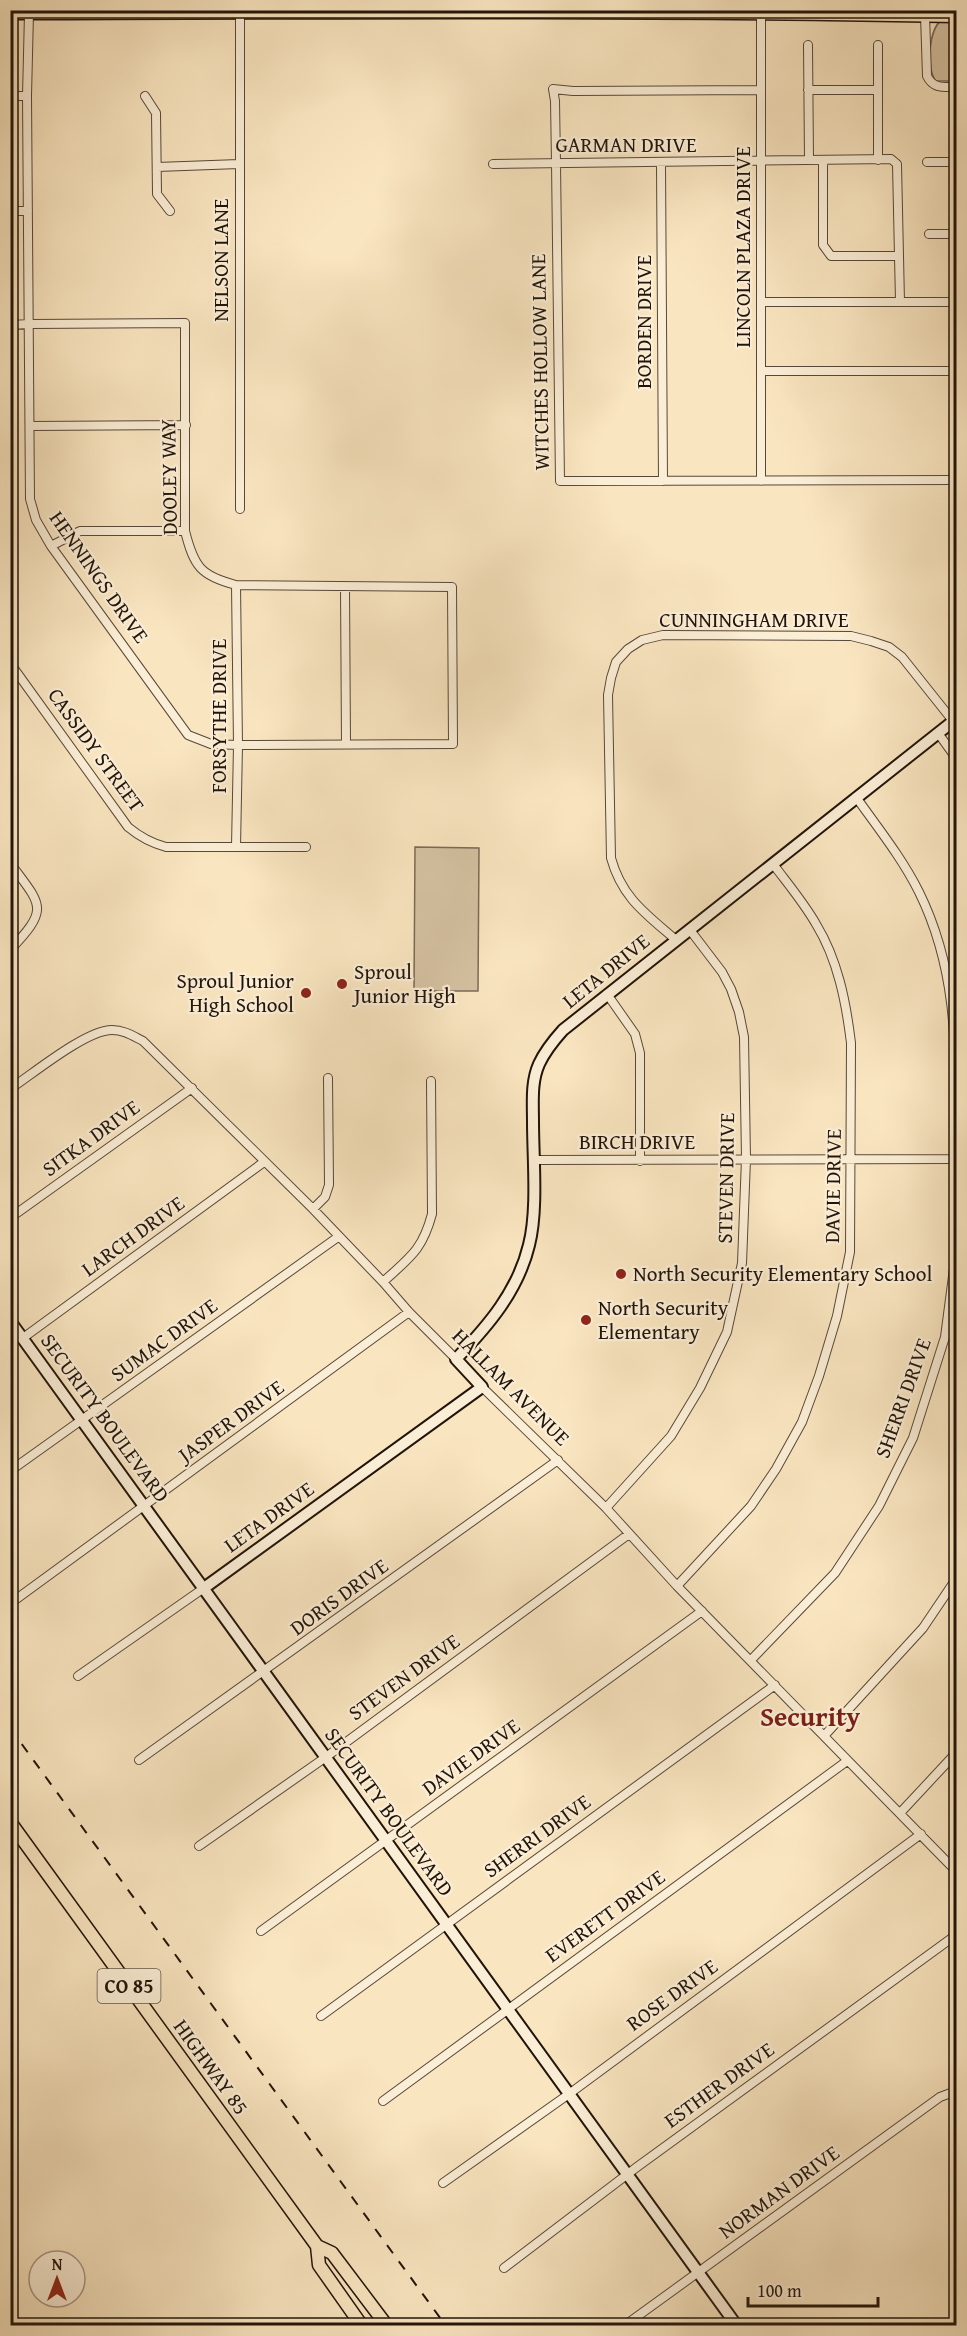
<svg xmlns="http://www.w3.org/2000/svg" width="967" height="2336" viewBox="0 0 967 2336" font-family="'Gentium Book Plus',serif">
<rect width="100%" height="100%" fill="#f9e5c0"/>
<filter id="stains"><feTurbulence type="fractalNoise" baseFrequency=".00333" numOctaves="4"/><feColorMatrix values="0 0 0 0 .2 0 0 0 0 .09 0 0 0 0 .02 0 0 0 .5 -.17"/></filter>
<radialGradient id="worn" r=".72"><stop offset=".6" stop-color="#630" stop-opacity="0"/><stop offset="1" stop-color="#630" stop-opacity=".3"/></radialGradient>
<path fill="#d4c1a1" stroke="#7a6a56" stroke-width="1.5" d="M943,19L956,21V81H936C926,69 928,28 943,19Z
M415,847L479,848L478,991H414Z"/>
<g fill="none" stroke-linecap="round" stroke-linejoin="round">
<defs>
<path id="street" d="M761,12V481
M925,15L927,76C933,89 944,87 956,87
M808,45L809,160
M878,45V160
M760,90L573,91L553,89L555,101L556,163L560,481L956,480
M808,90H878
M10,96H27
M145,96L156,113L157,194L170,211
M823,160V245L831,256H899
M927,162H956
M661,163L663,481
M493,164L891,159L897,164L900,302
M157,167L239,164
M10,211H28
M929,234H956
M761,302H956
M10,325L29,324L185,323V531C194,567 201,576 236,585L452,587L453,744L238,745L211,744L188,735L51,546L36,520L30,499L27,96L29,13
M761,371H956
M30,426L186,425
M240,509V11
M51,546L80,531H185
M345,587L346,744
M10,663L128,827C140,837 151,843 166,847H306
M938,733L956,758
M856,797C878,828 902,858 919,892C961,977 955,1061 956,1152
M236,847L238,745L236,585
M10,863C42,906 50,908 10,950
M676,940C646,914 622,898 611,858L608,695L611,678L616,662L628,649L642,640L663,635L851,636L871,641L889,647L902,657L953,721
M607,994L635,1034L640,1053V1161
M10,1089C34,1073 86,1030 112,1030C124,1030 133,1036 143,1041L313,1209L383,1282L409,1312L456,1359
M533,1160L956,1159
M313,1209L325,1197L329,1185L328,1078
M10,1218L192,1088
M383,1282C410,1257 422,1251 432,1214L431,1081
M23,1338L264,1162
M482,1387L606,1508L677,1586L956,1871
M10,1471L338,1237
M606,1508L671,1436L700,1388L727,1332L742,1263L746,1159L744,1037L739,1012L731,989L722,972L690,930
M677,1586L751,1506L776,1469L802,1422L819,1376L837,1316L850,1252L851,1043C846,1002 838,960 816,924C804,903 788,884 773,864
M15,1600L409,1312
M751,1660L835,1573L879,1506L913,1438L945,1337L955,1261L956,1170
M78,1676L204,1588
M824,1736L923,1628L956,1579
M139,1760L558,1460
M901,1812L956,1753
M199,1846L326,1757L629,1534
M261,1931L702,1611
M321,2016L775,1685
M383,2101L847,1761
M443,2183L569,2094L921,1834
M504,2268L637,2167L956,1935
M624,2326L940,2097L956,2091"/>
<path id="secondary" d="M10,1321L737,2326
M204,1588L482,1387L456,1359C488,1326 518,1291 529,1245C538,1210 533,1159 533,1122C533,1102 531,1082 539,1064C545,1051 554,1040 563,1030L956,719"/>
<path id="primary" d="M10,13C326,12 641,10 956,16
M10,1822L317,2246L319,2265L362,2326
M317,2246L332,2253L387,2326"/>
</defs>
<use href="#street" stroke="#574838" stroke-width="10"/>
<use href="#secondary" stroke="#21140a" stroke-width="14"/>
<use href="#primary" stroke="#21140a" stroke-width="15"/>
<use href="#street" stroke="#fbeed6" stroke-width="8"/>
<use href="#secondary" stroke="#fbeed6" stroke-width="10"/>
<use href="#primary" stroke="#f9e5c0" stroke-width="12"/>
<path stroke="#21140a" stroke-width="2" stroke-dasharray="10 10" stroke-linecap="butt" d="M10,1728L446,2326"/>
</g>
<g fill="#8f2418" stroke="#fbeed6" stroke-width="2">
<circle cx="342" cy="984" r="6"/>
<circle cx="306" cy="993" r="6"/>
<circle cx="621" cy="1274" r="6"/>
<circle cx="586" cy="1320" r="6"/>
</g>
<g text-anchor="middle" stroke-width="4.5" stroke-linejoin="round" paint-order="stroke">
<rect fill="#fbeed6" stroke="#625547" stroke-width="1.5" x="97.5" y="1969" width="63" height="34" rx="4.5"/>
<g font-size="20" font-weight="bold" fill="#21140a">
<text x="129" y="1993">CO 85</text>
</g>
<g font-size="21" fill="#21140a" stroke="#fbeed6">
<text x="626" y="152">GARMAN DRIVE</text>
<text transform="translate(743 247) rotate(-90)" y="7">LINCOLN PLAZA DRIVE</text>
<text transform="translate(221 260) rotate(-90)" y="7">NELSON LANE</text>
<text transform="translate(644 322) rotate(-90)" y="7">BORDEN DRIVE</text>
<text transform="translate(540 362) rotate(-91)" y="7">WITCHES HOLLOW LANE</text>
<text transform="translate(169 477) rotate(-91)" y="7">DOOLEY WAY</text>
<text transform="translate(99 577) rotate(55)" y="7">HENNINGS DRIVE</text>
<text x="754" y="627">CUNNINGHAM DRIVE</text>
<text transform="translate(219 716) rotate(-90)" y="7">FORSYTHE DRIVE</text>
<text transform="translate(96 750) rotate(54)" y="7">CASSIDY STREET</text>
<text transform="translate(606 971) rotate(-39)" y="7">LETA DRIVE</text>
<text transform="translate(91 1138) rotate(-36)" y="7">SITKA DRIVE</text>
<text x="637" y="1149">BIRCH DRIVE</text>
<text transform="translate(726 1178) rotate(-89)" y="7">STEVEN DRIVE</text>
<text transform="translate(833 1186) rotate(-89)" y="7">DAVIE DRIVE</text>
<text transform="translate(133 1236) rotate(-36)" y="7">LARCH DRIVE</text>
<text transform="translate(164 1340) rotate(-36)" y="7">SUMAC DRIVE</text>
<text transform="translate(511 1387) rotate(45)" y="7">HALLAM AVENUE</text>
<text transform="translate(903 1398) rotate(-70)" y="7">SHERRI DRIVE</text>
<text transform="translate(105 1418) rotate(54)" y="7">SECURITY BOULEVARD</text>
<text transform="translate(231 1421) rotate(-36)" y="7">JASPER DRIVE</text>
<text transform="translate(269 1517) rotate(-36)" y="7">LETA DRIVE</text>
<text transform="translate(339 1597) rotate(-36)" y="7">DORIS DRIVE</text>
<text transform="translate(404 1677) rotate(-36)" y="7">STEVEN DRIVE</text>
<text transform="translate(471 1757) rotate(-36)" y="7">DAVIE DRIVE</text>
<text transform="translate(389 1812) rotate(54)" y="7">SECURITY BOULEVARD</text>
<text transform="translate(537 1836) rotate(-36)" y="7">SHERRI DRIVE</text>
<text transform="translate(605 1916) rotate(-36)" y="7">EVERETT DRIVE</text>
<text transform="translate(672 1995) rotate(-36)" y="7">ROSE DRIVE</text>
<text transform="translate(211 2067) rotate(54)" y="7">HIGHWAY 85</text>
<text transform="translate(719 2085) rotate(-36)" y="7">ESTHER DRIVE</text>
<text transform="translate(779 2192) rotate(-36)" y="7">NORMAN DRIVE</text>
</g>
<g font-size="21" fill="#21140a" stroke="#fbeed6" text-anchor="start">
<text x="354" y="979">Sproul<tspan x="354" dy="24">Junior High</tspan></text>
<text x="294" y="988" text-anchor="end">Sproul Junior<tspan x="294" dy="24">High School</tspan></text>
<text x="633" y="1281">North Security Elementary School</text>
<text x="598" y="1315">North Security<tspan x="598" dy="24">Elementary</tspan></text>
</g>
<g font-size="27" font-weight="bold" fill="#7a1f14" stroke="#fbeed6">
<text x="810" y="1726">Security</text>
</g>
</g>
<rect width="967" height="2336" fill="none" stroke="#f9e5c0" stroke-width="36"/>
<rect x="12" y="12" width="943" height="2312" fill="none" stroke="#21140a" stroke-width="3"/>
<rect x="18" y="18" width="931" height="2300" fill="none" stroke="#21140a" stroke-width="1.5"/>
<g transform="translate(57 2279)"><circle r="28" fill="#fbeed6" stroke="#a49784" stroke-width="1.5"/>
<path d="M0-4.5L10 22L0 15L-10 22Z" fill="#8f2418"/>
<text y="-9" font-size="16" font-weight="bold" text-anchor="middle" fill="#21140a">N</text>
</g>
<path d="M748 2297v9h130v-9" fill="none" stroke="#21140a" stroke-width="3"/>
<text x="757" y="2297" font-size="18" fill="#21140a" stroke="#fbeed6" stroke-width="4.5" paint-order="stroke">100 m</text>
<rect width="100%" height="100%" filter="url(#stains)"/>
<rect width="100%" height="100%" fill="url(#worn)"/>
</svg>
